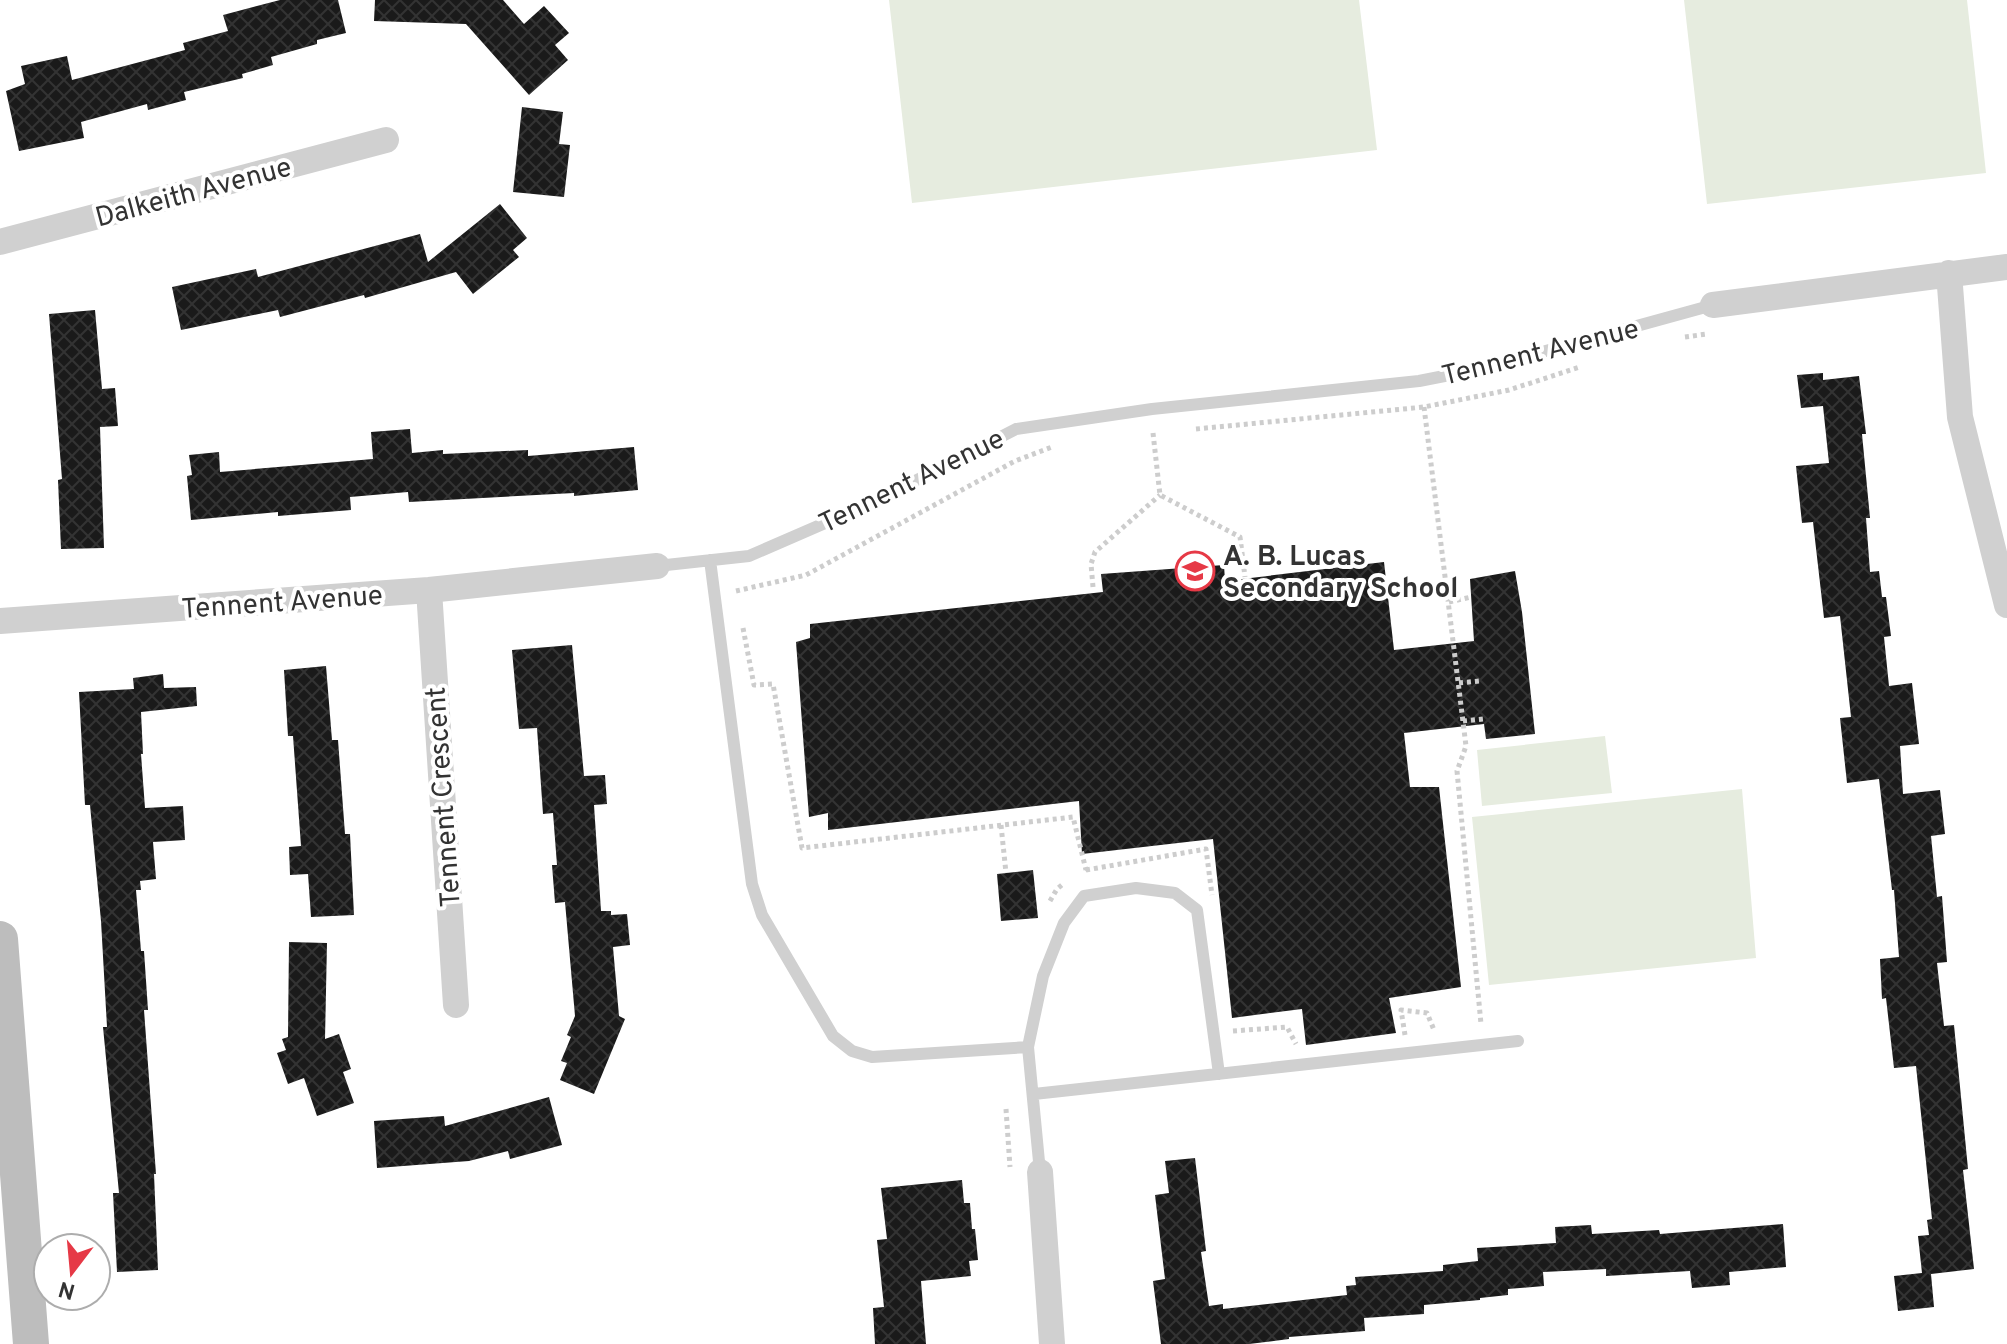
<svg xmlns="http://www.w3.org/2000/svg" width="2007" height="1344" viewBox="0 0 2007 1344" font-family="Overpass,sans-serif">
<defs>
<pattern id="building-cross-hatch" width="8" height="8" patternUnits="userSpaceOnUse" patternTransform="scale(2)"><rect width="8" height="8" fill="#1a1a1a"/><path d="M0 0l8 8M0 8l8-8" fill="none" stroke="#333"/></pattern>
</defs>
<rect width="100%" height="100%" fill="#fff"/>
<path fill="#e6ecdf" d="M889,0H1359L1377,150L912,203Z
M1684,0H1967L1986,173L1707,204Z
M1605,736L1612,793L1482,806L1477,750Z
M1742,789L1756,958L1489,985L1472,817Z"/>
<path fill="url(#building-cross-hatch)" d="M280,0H338L346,33L317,40V44L271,57L273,65L242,74L243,78L184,92L186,100L148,110L147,104L81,122L84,138L19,151L6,91L25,84L21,66L67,56L72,80L185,50L183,43L228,31L223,15Z
M375,0H503L524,24L544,6L569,33L555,45L568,60L529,95L466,24L374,21Z
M522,107L563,112L559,144L570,145L564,197L513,192Z
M500,204L527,238L513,250L519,257L473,294L456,272L365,298L364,295L280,317L278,310L181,330L172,287L256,269L258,277L420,234L428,262Z
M95,310L102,389L115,388L118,426L100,427L104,548L61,549L58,480L62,479L49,314Z
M1823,373V380L1859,376L1866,434H1862L1870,518H1866L1870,572L1879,571L1882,597H1886L1891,636L1884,637L1889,686L1912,683L1919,744L1900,746L1903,794L1940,790L1945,834L1931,836L1937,897L1942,896L1947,962L1937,963L1944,1026L1954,1025L1968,1169L1963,1170L1974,1269L1931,1274L1934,1307L1898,1311L1894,1276L1922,1273L1918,1236L1929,1235L1927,1220L1932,1219L1916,1066L1894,1068L1886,998L1882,999L1880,959L1899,957L1894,890H1892L1879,779L1847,783L1840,718L1851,717L1840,616L1824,618L1813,522L1802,523L1796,466L1829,463L1823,406L1801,408L1797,375Z
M410,429L412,453L443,450V454L528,450V456L634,447L638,490L574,496V493L409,502L408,492L350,497L351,510L278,516V512L191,520L187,476L192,475L189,455L219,452L220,472L373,459L371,432Z
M1384,562L1394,650L1474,641L1470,579L1515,571L1522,612L1535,734L1486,739L1484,724L1404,733L1410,787H1439L1461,987L1389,998L1396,1033L1306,1045L1302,1009L1232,1018L1213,839L1082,854L1079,801L828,830V813L809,817L796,642L810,638V624L1103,592L1101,574L1224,565L1225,581Z
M572,645L584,776L605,775L607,804L594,805L601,911H611V915L627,914L630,945L613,947L619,1016L625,1019L594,1094L560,1080L567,1063L561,1061L571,1037L567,1035L575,1016L565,902L555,903L552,865H557L553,813L543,814L537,728L519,729L512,650Z
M326,666L332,740H338L345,834H350L354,915L311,917L308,874L290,875L289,847L301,846L293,736H288L284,670Z
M163,674L164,688L196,687L197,706L141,712L143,754H141L145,808L183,806L185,840L153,842L156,879L140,881L141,890H136L141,951H144L148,1010H144L156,1174H154L158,1270L117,1272L113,1193H119L103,1027H107L101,921L90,805H85L79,692L134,689L133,678Z
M1033,870L1038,918L1001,921L997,874Z
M289,942L327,943L325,1039L339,1034L351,1069L343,1072L354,1103L317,1116L304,1078L288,1084L277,1053L286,1050L282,1039L288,1037Z
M549,1097L562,1145L510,1159L508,1151L469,1161L377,1168L374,1121L444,1116L445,1126Z
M1195,1158L1206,1251L1201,1252L1209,1306L1223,1304V1309L1347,1295L1346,1286L1356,1285L1355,1277L1443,1271V1265L1478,1261L1477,1248L1556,1243L1555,1227L1591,1225L1592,1234L1659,1230L1660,1234L1783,1224L1786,1267L1729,1272L1730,1285L1692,1288L1690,1271L1606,1276V1269L1543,1272L1544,1286L1508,1289V1295L1480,1298V1300L1424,1305V1314L1364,1318L1365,1331L1289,1337V1339L1249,1344H1161L1153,1281L1165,1279L1155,1195L1169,1193L1165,1161Z
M962,1180L964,1203H970L972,1229H975L978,1260L969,1261L971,1276L921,1281L926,1344H875L873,1308L884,1307L877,1240L887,1239L881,1188Z"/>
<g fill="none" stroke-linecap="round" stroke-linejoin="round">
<path stroke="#cdcdcd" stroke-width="5" stroke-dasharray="4 4" stroke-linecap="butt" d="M1685,337L1707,334
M1424,407L1466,746L1457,771L1481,1024
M1196,429L1424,407L1509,390L1580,367
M1153,433L1160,495L1240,537L1245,577
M1093,587L1091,564L1095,552L1160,495
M736,591L806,575L1015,461L1052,447
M1449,602L1471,597
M743,628L754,685L773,684L802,848L1073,817L1086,870L1082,873
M1459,683L1479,681
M1463,721L1484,719
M1001,825L1006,873
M1086,870L1206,849L1212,895
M1050,901L1057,889L1063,884
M1233,1031L1287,1027L1296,1044
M1405,1035L1401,1010L1427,1013L1434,1030
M1006,1109L1010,1167"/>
<path stroke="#d0d0d0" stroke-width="12" d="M710,560L752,884L762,915L833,1036L852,1051L872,1057L1028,1047
M657,566L749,556L878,500L1016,429L1152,409L1419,381L1480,369L1713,305
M1034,1094L1518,1041
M1040,1172L1028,1047L1043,976L1064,923L1084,896L1136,888L1175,893L1197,910L1219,1074"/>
<path stroke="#d0d0d0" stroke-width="26" d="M0,242L386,140
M1949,273L1960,417L2007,605
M1713,305L2007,267
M429,590L456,1005
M0,621L429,590L657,566
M1040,1172L1052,1344"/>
<path stroke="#bdbdbd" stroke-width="36" d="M0,939L31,1344"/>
</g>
<defs>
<symbol id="school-ring" viewBox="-11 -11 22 22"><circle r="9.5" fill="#fff" stroke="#e63946" stroke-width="1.5"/><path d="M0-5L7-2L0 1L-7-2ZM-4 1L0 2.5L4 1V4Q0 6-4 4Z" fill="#e63946"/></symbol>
</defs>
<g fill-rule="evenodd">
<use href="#school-ring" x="1173" y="549" width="44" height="44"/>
</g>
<g text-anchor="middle" stroke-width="8" stroke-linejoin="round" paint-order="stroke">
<g font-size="28" fill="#333" stroke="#fff">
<text transform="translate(193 191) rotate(-15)" y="10">Dalkeith Avenue</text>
<text transform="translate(1540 351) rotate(-14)" y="10">Tennent Avenue</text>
<text transform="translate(911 480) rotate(-26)" y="10">Tennent Avenue</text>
<text transform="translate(282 601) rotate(-4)" y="10">Tennent Avenue</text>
<text transform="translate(442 797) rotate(-94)" y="10">Tennent Crescent</text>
</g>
<g font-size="28" font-weight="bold" fill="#333" stroke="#fff" text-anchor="start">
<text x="1223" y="565">A. B. Lucas<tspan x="1223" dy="32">Secondary School</tspan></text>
</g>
</g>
<g transform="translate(72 1272) rotate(196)"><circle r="38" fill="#ffffff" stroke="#adadad" stroke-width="2"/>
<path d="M0-6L14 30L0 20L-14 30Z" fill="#e63946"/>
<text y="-12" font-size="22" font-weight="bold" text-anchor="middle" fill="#333333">N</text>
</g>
</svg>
